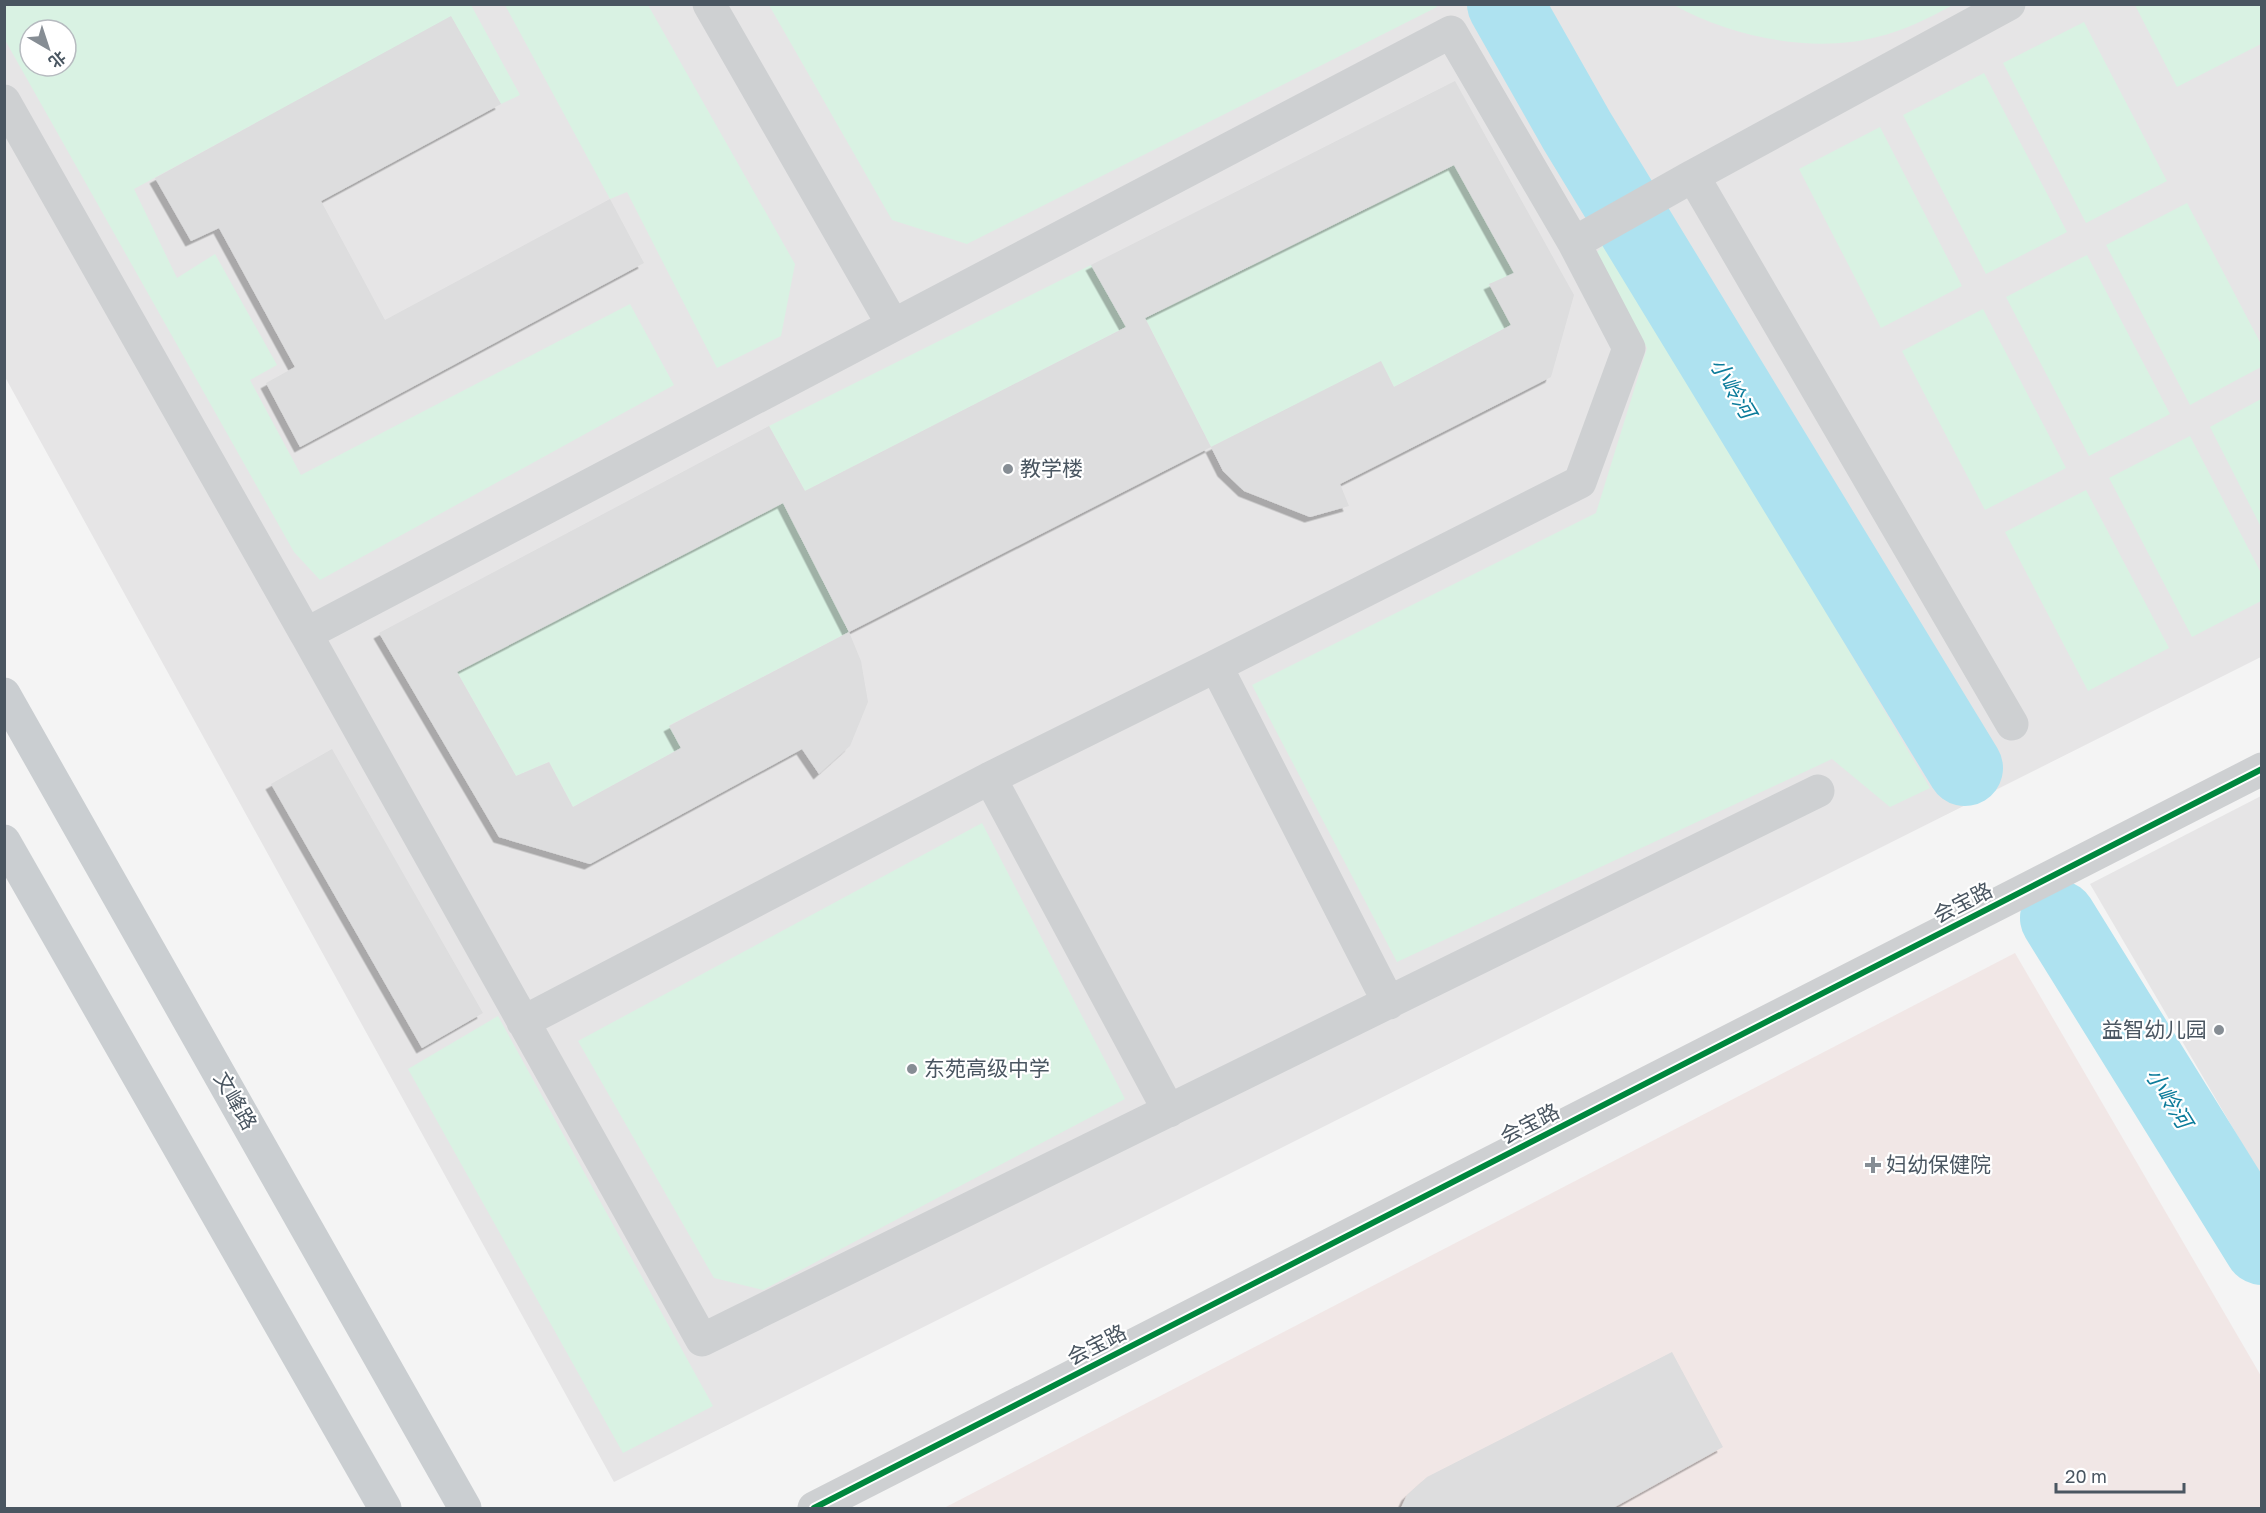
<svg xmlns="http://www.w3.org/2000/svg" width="2266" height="1513" viewBox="0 0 2266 1513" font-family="'Golos Text','Noto Sans SC',sans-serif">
<defs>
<filter id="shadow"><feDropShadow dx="-5.5" dy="5.5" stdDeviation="0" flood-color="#0004"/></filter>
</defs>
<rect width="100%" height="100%" fill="#f4f4f4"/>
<path fill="#e6e5e6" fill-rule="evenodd" d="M4,5H2261V657L614,1482L5,377ZM30,30H66V66H30Z
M2261,796V1176L2090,884Z"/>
<path fill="#f1e7e6" d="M2015,953L2261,1376V1508H944Z"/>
<path fill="#d9f2e3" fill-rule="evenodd" d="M1435,4L1437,7L967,244L892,220L769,5Z
M4,5H471L520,95L501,104L451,17L134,189L177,278L215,254L277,365L250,380L301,475L630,304L674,385L320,580L294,552L5,40ZM30,30H66V66H30Z
M505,5H648L795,264L781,336L717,368L627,192L610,199Z
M1674,5H1953C1929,18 1903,31 1877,37C1813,54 1731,37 1674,5Z
M2135,5H2261V44L2177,87Z
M2084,22L2167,181L2086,223L2003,63Z
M1984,73L2067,232L1986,274L1903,115Z
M1880,127L1962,286L1881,328L1799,169Z
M1454,165L1514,273L1489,285L1511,325L1394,387L1381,362L1211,447L1145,318Z
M2187,203L2262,346L2261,367L2190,405L2106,245Z
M1607,241L1930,788L1890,807L1832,759L1397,962L1252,685L1596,513L1647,348L1596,253Z
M2087,255L2170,414L2089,456L2006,297Z
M1091,265L1126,327L805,491L769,426Z
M1983,309L2066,468L1985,510L1902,351Z
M2261,399V527L2210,427Z
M2190,436L2261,573V601L2192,637L2109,478Z
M2086,490L2169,648L2088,691L2005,532Z
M783,503L849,632L670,725L681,748L573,807L549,762L516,776L457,672Z
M982,823L1125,1099L763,1290L714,1278L578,1041Z
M498,1016L713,1406L623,1453L408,1069Z"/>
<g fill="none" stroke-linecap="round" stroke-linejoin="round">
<path stroke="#aee2f0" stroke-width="76" d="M1505,4L1577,131L1965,768
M2058,918L2262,1247"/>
</g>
<path fill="#ddddde" filter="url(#shadow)" d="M451,16L501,104L321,201L385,320L610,199L644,263L300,447L266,383L295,367L219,228L191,241L155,178Z
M1455,81L1574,295L1551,377L1340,484L1349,506L1310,517L1244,491L1223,471L1211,447L1381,361L1394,387L1511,325L1489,284L1514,273L1454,165L1145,318L1211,447L849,632L783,503L457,672L516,776L549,762L573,807L681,748L669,726L849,632L861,661L868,702L850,746L819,774L802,749L590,864L499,837L379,633L769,426L805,491L1126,327L1091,265Z
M332,749L483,1013L422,1048L271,784Z
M1672,1352L1723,1447L1613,1508H1401L1407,1495L1427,1477Z"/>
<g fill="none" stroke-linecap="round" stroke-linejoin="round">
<path stroke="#ced0d2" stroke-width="33" d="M709,4L893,325
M2009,4L1693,176L2012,724
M4,101L306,634
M1574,243L1693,176
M990,778L1169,1111
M1389,1003L1216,666L1580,482L1629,348L1574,243L1451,32L306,634L702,1340L1818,791
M523,1022L990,778L1216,666
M814,1508L2262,769"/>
<path stroke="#caced1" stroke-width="33" d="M4,694L465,1508
M4,841L385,1508"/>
<defs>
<path id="cycleway" d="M814,1508L2262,769"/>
</defs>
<use href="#cycleway" stroke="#fff" stroke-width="10"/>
<use href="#cycleway" stroke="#00873e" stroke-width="6"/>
</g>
<g fill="#868d94" stroke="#fff" stroke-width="2">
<circle cx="1008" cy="469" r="6"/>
<circle cx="2219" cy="1030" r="6"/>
<circle cx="912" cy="1069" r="6"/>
<path d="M1870 1156h6v6h6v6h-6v6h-6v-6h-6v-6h6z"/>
</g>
<g text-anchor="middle" stroke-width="4.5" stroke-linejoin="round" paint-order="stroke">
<g font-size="21" fill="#4a5661" stroke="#fff" text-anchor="start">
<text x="1020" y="476">教学楼</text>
<text x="2207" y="1037" text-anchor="end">益智幼儿园</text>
<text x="924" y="1076">东苑高级中学</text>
<text x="1886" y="1172">妇幼保健院</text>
</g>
<g font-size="21" fill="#4a5661" stroke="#fff">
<text transform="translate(1963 903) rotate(-27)" y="7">会宝路</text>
<text transform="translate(235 1101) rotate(60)" y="7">文峰路</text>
<text transform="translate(1530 1124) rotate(-27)" y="7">会宝路</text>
<text transform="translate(1097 1345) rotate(-27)" y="7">会宝路</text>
</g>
<g font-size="22" font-style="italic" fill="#0c7c9b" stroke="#fff">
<text transform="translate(1733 388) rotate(59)" y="8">小岭河</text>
<text transform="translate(2169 1098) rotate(58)" y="8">小岭河</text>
</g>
</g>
<rect width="2266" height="1513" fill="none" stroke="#4a5661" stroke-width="12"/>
<g transform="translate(48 48) rotate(141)"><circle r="28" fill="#ffffff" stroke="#b7bbc0" stroke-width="1.5"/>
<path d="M0-4.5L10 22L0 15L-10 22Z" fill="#868d94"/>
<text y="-9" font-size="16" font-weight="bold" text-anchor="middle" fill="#4a5661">北</text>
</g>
<path d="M2056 1483v9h128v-9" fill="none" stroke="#4a5661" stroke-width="3"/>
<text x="2065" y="1483" font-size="18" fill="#4a5661" stroke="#ffffff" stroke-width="4.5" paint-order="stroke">20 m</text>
</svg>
